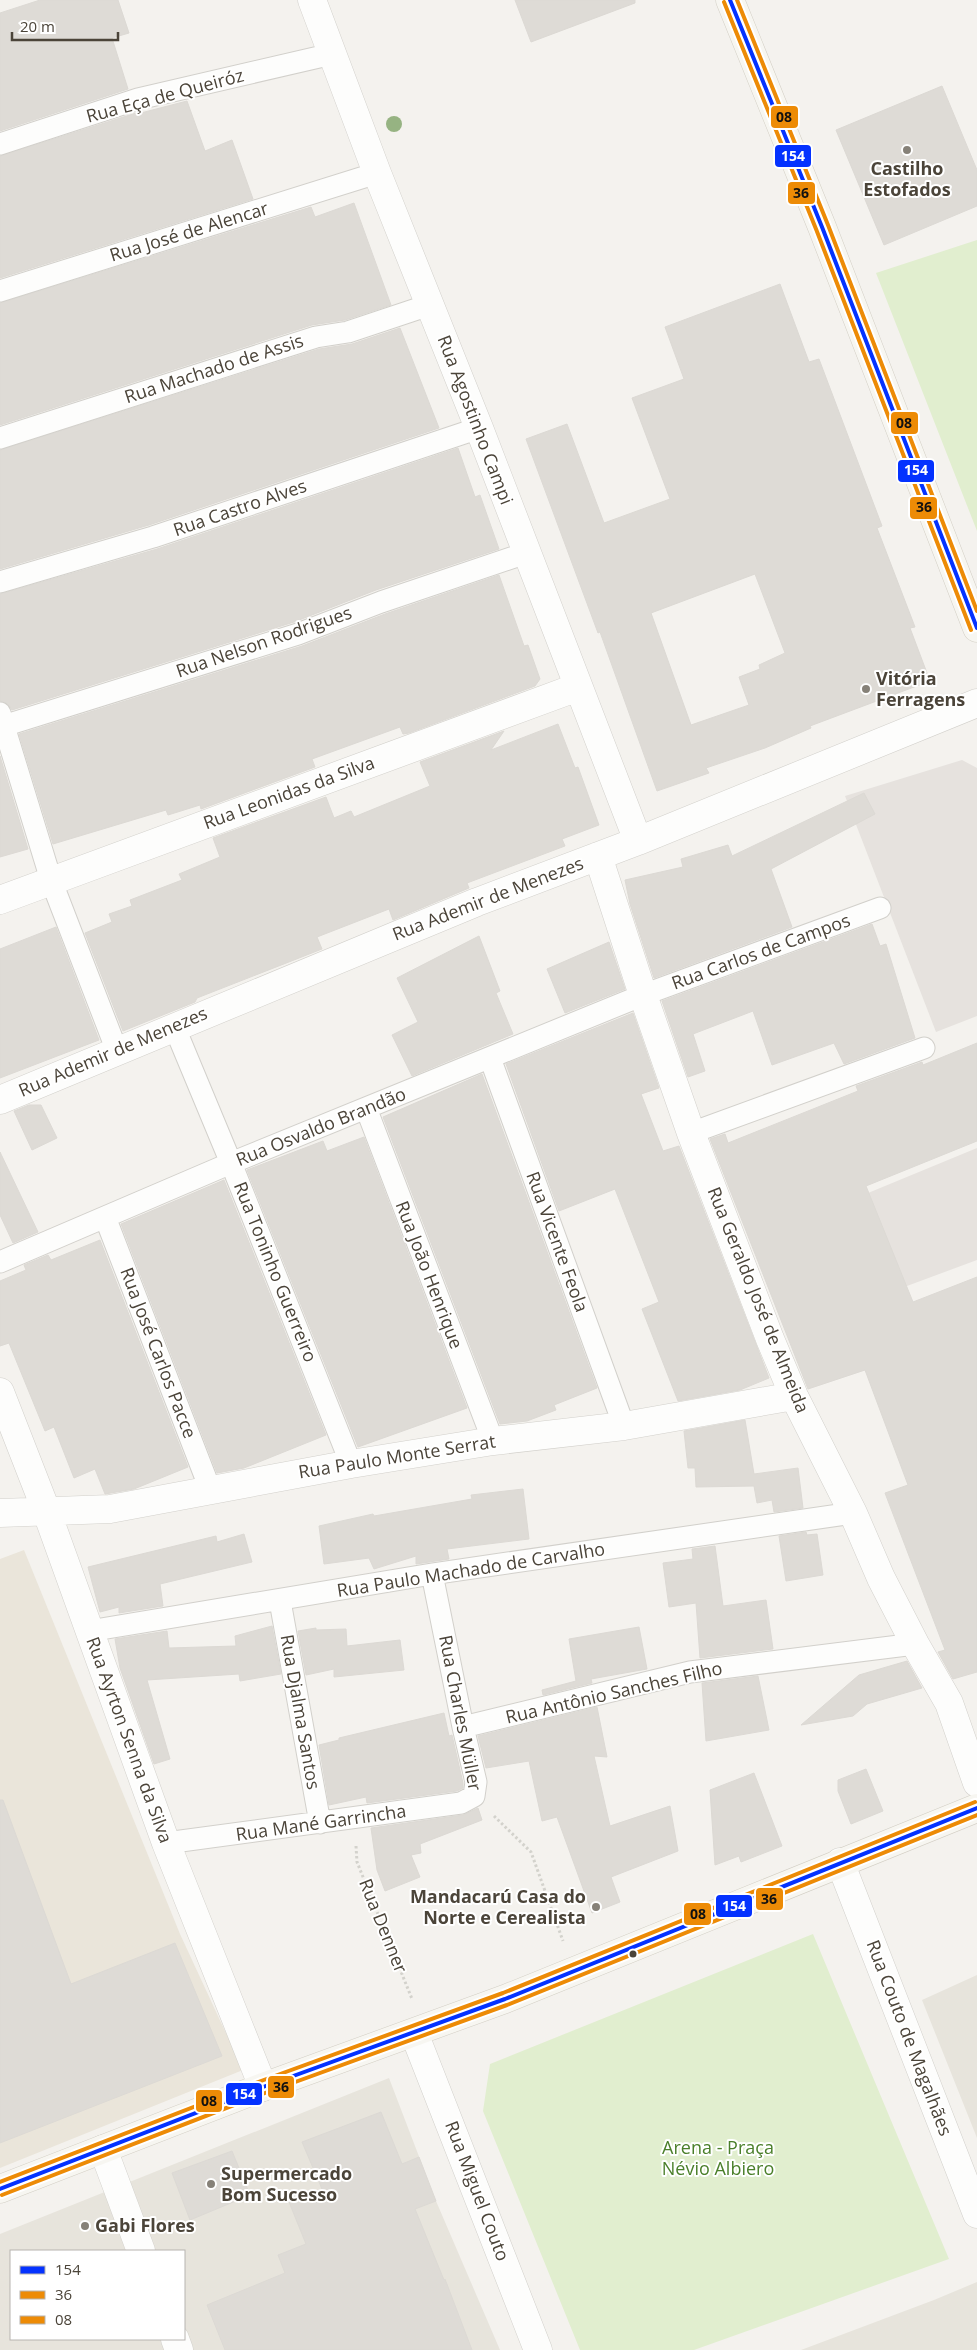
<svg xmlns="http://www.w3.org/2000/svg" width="977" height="2350" viewBox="0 0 977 2350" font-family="'Open Sans',sans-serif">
<rect width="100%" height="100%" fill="#f4f2ee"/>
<path fill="#e7e4dc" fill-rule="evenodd" d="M977,1975V2138L922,2000Z
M389,2078L436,2201L500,2350H0V2234ZM11,2251H184V2339H11Z
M977,2282V2350H801L934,2300Z"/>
<path fill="#e6e2de" d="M962,760L977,768V1016L936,1032L845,796Z
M977,1148V1260L810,1322L776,1231Z"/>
<path fill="#eae5da" d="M24,1550L180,1934L243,2070L0,2168V1559Z"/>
<path fill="#e1eecf" d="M977,240V531L876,273Z
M813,1934L949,2259L694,2350H580L483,2111L490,2064Z"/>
<path fill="#dedbd6" stroke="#dcd9d4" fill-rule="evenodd" d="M40,0H118L129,33L112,38L128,89L0,131V13Z
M515,0H635V3L531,42Z
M942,86L977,170V206L884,245L836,130Z
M187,101L205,151L232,140L253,199L0,278V156L136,113L137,114Z
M354,203L391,305L345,320L312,325L0,425V303L311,207L315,217Z
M780,284L809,362L819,359L882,526L877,528L915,627L910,628L930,681L810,726L811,728L765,748L706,768L709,773L657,791L600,632L598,633L526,439L567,424L604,523L670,499L632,398L684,379L665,327ZM755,574L785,653L759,665L760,669L739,677L749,705L691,725L651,613Z
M400,328L439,428L149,525L0,569V450L319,349L352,344Z
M458,448L475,497L480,495L499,549L376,590L294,622L12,710L8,704L0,701V594L157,549Z
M499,575L524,646L528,645L540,679L535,686L409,733L403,734L400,727L312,759L315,767L201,809L200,805L168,815L166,810L53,844L19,734L302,646L385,614Z
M558,724L575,768L578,767L599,825L562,839L565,846L467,883L469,888L393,920L389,909L317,937L322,949L197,998L195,1002L123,1031L85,933L112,922L109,914L132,906L130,900L182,880L179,874L220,857L213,838L326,797L334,818L351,811L354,817L430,786L420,762L504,731L491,750Z
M0,756L28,849L0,857Z
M864,793L875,814L771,869L792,927L654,978L630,904L625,880L683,867L681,859L728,845L732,856Z
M872,924L880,946L886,944L915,1038L844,1064L834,1043L772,1065L753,1011L693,1034L705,1071L688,1077L662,1001Z
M56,927L99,1040L0,1078V949Z
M479,936L500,991L496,993L513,1034L412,1076L392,1035L418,1022L397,978Z
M609,942L625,989L565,1013L547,969Z
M633,1013L659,1088L641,1094L663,1151L679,1146L769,1378L740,1390L678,1401L642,1309L659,1302L615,1189L559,1211L506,1064Z
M977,1043V1141L866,1186L913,1302L977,1277V1672L953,1679L938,1652L945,1650L885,1493L908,1485L865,1370L808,1389L710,1139L725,1134L728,1143L858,1091L856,1086L922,1062L923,1065Z
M482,1074L597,1388L554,1405L556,1410L527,1421L500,1424L383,1117Z
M29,1105H41L57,1138L32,1150L14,1111Z
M364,1137L467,1408L358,1447L247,1170L323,1141L327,1151Z
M0,1152L38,1232L13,1243L0,1215Z
M224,1180L326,1435L244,1468L217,1473L121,1224Z
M100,1240L188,1467L134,1489L105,1494L95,1469L74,1478L54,1427L45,1431L9,1343L0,1346V1281L26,1270L24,1265L48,1255L51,1260Z
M745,1420L754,1474L798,1468L803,1508L774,1512L772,1500L757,1503L754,1486L696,1487L695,1468H688L684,1431Z
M523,1489L529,1539L447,1549L449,1559L416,1564V1556L374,1569L369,1558L324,1564L319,1526L373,1514L374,1516L472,1499L471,1495Z
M806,1532L807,1535L817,1534L823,1575L786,1581L779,1536Z
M244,1534L252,1562L160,1584L163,1606L119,1613V1607L100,1612L88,1567L216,1536L217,1542Z
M715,1546L723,1606L766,1600L773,1649L700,1658L696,1603L669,1607L663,1563L693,1559L692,1549Z
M272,1626L281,1674L240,1681L239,1674L147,1680L170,1759L154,1764L120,1668L115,1639L167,1631L169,1648L236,1646L235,1636Z
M639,1627L647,1669L591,1679L592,1683L543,1695L542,1690L576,1681L569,1639Z
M316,1628V1630L346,1629L347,1646L400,1640L404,1670L334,1677V1669L306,1675L298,1631Z
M907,1661L922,1688L867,1704L853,1716L801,1725L859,1675Z
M758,1676L769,1730L706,1741L702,1683Z
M597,1707L607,1757L594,1756L610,1826L670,1806L678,1851L611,1877L620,1902L592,1913L557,1817L542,1821L529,1761L486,1768L478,1736Z
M444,1713L449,1736L452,1735L463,1783V1788L457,1791L367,1803L366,1797L329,1805L319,1745L339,1740V1738Z
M866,1769L883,1811L851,1824L838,1791V1780Z
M754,1773L782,1846L741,1862L739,1856L715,1865L710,1790Z
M0,1800H3L71,1984L175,1943L222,2056L0,2143Z
M478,1808L482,1820L420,1844L421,1853L411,1855L420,1877L385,1891L377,1870L371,1828L463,1815Z
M381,2112L402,2164L419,2157L436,2201L415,2209L444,2280L445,2279L472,2350H225L207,2305L285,2273L278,2255L306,2244L289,2202L322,2189L302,2142Z
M232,2151L250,2195L190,2220L172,2173Z"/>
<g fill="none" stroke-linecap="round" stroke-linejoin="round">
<defs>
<path id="lane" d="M0,144L138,99L332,54
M0,291L377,173
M0,438L316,337L348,332L429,305
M0,582L153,537L479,428
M0,713L51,880L117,1051
M0,727L298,634L381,602L526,553
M174,1026L231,1163L351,1464
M490,1058L624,1426
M366,1108L493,1441
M691,1133L924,1048
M105,1217L210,1489
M0,1262L231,1163L643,995L880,908
M280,1601L320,1823
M89,1631L432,1574L853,1513
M463,1727L690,1672L915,1644
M166,1843L461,1803L474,1796L476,1782L463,1727L432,1574"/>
<path id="street" d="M312,0L377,173L479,428L638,841
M598,856L643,995L691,1133L770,1339L794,1396L853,1513L881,1578L915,1644L949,1703L977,1783
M0,900L578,687
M0,1100L477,902L638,841L977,703
M0,1392L46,1510L166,1843L263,2087
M0,1513L110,1509L351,1464L493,1441L624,1426L794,1396
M840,1862L977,2214
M414,2033L538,2350
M103,2149L141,2251
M175,2339L179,2350"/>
<path id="secondary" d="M730,0L822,227L977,628
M0,2189L263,2087L505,1999L977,1808"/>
</defs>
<use href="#lane" stroke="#d2d0cb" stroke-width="23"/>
<use href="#street" stroke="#d2d0cb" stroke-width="29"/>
<use href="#secondary" stroke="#d3cfc5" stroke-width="29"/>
<path stroke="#d3d2cc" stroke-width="3" stroke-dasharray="2.5 2.5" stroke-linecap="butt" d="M494,1816L531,1852L563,1941
M356,1846L357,1862L412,1999"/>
<use href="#lane" stroke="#fdfdfc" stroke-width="21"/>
<use href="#street" stroke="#fdfdfc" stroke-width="28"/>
<use href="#secondary" stroke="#f7f6f1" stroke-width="28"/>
<defs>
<path id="bus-1" d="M730,0L822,227L977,628
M0,2189L263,2087L505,1999L977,1808"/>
<path id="bus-2" d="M724,2L816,229L971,630
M2,2195L265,2093L507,2005L977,1815"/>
<path id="bus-3" d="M737,0L828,225L977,611
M0,2182L261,2081L503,1993L975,1802"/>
</defs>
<use href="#bus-1" stroke="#fff" stroke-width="8"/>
<use href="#bus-2" stroke="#fff" stroke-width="8"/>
<use href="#bus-3" stroke="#fff" stroke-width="8"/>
<use href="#bus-1" stroke="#0432ff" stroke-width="4"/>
<use href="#bus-2" stroke="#ed8b06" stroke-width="4"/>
<use href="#bus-3" stroke="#ed8b06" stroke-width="4"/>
</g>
<circle fill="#96b382" cx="394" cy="124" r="8"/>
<g fill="#868178" stroke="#fff" stroke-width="2">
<circle cx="907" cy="150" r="5"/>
<circle cx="866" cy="689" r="5"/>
<circle cx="596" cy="1907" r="5"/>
<circle cx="211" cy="2184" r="5"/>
<circle cx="85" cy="2226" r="5"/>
</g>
<circle fill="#4b4439" stroke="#fff" stroke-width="2" cx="633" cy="1954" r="4.5"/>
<g text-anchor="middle" stroke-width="4" stroke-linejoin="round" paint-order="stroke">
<g font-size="18" fill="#4b4439" stroke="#fff">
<text transform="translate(165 96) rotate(-15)" y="6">Rua Eça de Queiróz</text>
<text transform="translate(189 232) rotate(-17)" y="6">Rua José de Alencar</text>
<text transform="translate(214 369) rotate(-18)" y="6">Rua Machado de Assis</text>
<text transform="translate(475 420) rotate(69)" y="6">Rua Agostinho Campi</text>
<text transform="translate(240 508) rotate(-19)" y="6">Rua Castro Alves</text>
<text transform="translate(264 642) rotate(-19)" y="6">Rua Nelson Rodrigues</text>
<text transform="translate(289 793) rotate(-20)" y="6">Rua Leonidas da Silva</text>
<text transform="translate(488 899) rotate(-21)" y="6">Rua Ademir de Menezes</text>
<text transform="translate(761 952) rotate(-20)" y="6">Rua Carlos de Campos</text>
<text transform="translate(113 1052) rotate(-23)" y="6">Rua Ademir de Menezes</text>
<text transform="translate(321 1127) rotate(-22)" y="6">Rua Osvaldo Brandão</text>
<text transform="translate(557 1242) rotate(70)" y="6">Rua Vicente Feola</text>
<text transform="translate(275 1272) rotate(68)" y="6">Rua Toninho Guerreiro</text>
<text transform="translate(429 1275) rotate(69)" y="6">Rua João Henrique</text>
<text transform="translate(758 1300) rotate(68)" y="6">Rua Geraldo José de Almeida</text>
<text transform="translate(158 1353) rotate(69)" y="6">Rua José Carlos Pacce</text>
<text transform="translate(397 1457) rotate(-9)" y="6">Rua Paulo Monte Serrat</text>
<text transform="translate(471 1570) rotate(-9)" y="6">Rua Paulo Machado de Carvalho</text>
<text transform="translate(614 1693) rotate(-13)" y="6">Rua Antônio Sanches Filho</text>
<text transform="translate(300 1712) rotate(80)" y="6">Rua Djalma Santos</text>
<text transform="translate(460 1713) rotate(79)" y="6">Rua Charles Müller</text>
<text transform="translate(129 1740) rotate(70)" y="6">Rua Ayrton Senna da Silva</text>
<text transform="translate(321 1823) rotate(-8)" y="6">Rua Mané Garrincha</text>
<text transform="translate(383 1926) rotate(68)" y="6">Rua Denner</text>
<text transform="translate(909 2038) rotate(69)" y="6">Rua Couto de Magalhães</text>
<text transform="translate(477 2191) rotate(69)" y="6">Rua Miguel Couto</text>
</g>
<g font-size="18" font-weight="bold" fill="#4b4439" stroke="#fff" text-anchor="start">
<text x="907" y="175" text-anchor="middle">Castilho<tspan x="907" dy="21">Estofados</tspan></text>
<text x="876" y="685">Vitória<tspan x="876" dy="21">Ferragens</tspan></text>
<text x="586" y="1903" text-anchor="end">Mandacarú Casa do<tspan x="586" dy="21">Norte e Cerealista</tspan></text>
<text x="221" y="2180">Supermercado<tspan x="221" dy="21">Bom Sucesso</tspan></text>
<text x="95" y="2232">Gabi Flores</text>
</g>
<g font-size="18" fill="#4a7f2a" stroke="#fff">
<text x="718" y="2154">Arena - Praça<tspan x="718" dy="21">Névio Albiero</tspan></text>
</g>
</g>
<g stroke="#fff" stroke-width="2">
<rect x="770" y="105" width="29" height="24" rx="5" fill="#ed8b06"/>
<rect x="774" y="144" width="38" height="24" rx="5" fill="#0432ff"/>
<rect x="787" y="181" width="29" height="24" rx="5" fill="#ed8b06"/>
<rect x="890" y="411" width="29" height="24" rx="5" fill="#ed8b06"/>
<rect x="897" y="459" width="38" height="24" rx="5" fill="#0432ff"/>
<rect x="909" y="496" width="29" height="24" rx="5" fill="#ed8b06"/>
<rect x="755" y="1887" width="29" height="24" rx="5" fill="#ed8b06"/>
<rect x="715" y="1894" width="38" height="24" rx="5" fill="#0432ff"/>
<rect x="683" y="1902" width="29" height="24" rx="5" fill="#ed8b06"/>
<rect x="267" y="2075" width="28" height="24" rx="5" fill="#ed8b06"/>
<rect x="225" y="2082" width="38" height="24" rx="5" fill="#0432ff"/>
<rect x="195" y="2089" width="28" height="24" rx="5" fill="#ed8b06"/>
</g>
<g font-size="14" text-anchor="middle" font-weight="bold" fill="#fff">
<text x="793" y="161">154</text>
<text x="916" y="475">154</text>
<text x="734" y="1911">154</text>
<text x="244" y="2099">154</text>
</g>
<g font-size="14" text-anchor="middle" font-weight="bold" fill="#111">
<text x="784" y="122">08</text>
<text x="801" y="198">36</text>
<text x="904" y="428">08</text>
<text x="924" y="512">36</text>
<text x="769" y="1904">36</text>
<text x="698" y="1919">08</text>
<text x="281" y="2092">36</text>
<text x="209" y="2106">08</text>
</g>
<rect x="10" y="2250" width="175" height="90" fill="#ffffff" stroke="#b7b4b0"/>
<rect x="20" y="2266" width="25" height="8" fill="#0432ff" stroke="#b7b4b0"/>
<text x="55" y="2275" font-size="15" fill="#4b4439">154</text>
<rect x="20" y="2291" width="25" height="8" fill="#ed8b06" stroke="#b7b4b0"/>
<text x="55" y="2300" font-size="15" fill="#4b4439">36</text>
<rect x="20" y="2316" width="25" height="8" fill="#ed8b06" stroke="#b7b4b0"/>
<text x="55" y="2325" font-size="15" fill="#4b4439">08</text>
<path d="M12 32v8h106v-8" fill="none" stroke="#4b4439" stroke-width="2.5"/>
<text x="20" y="32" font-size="15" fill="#4b4439" stroke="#ffffff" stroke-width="4" paint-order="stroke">20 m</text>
</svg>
